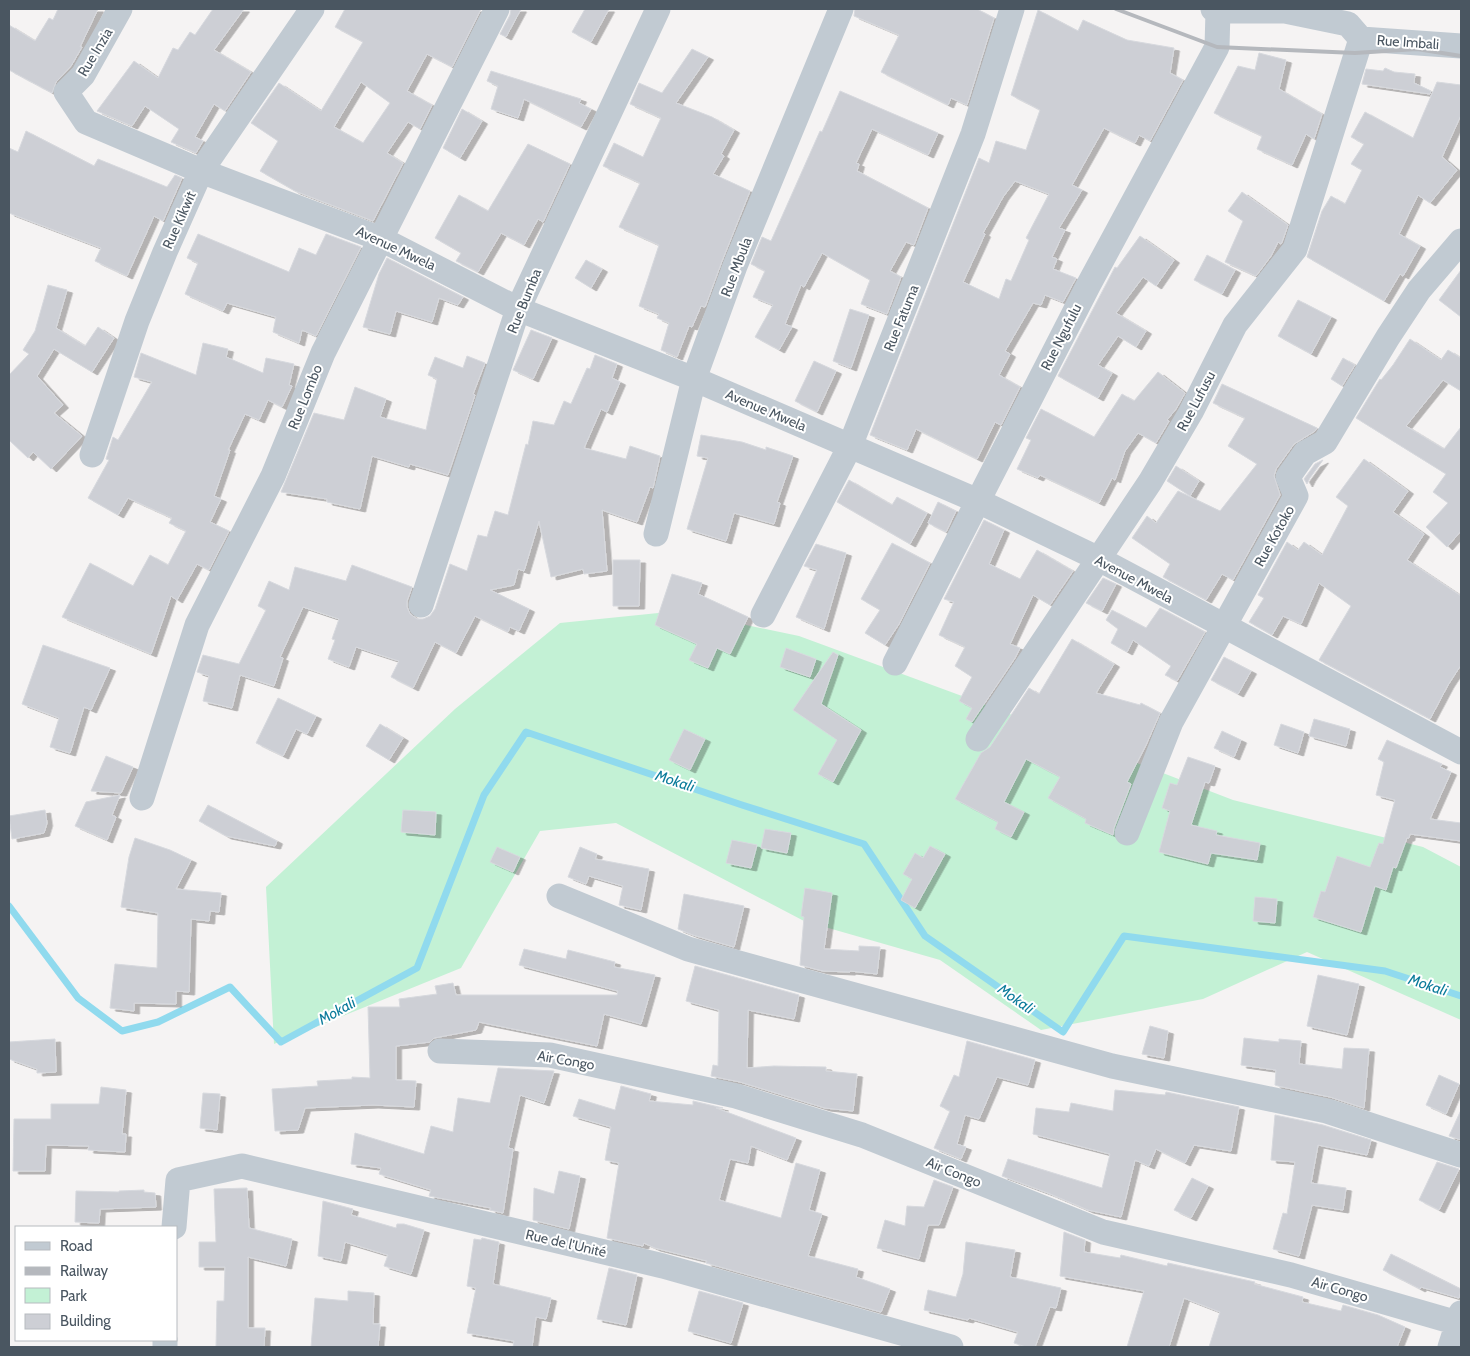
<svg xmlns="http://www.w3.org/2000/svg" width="1470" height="1356" viewBox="0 0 1470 1356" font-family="Cabin,sans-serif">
<defs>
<filter id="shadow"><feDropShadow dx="5.5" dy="3" stdDeviation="0" flood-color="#0004"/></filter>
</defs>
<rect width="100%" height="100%" fill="#f5f3f3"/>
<path fill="#c3f1d5" d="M678,611L799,636L981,703L1233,800L1423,847L1461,867V1020L1307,952L1203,999L1041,1030L940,960L804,921L616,823L540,831L461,968L274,1044L266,887L455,709L560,623Z"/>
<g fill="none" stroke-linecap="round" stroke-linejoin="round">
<path stroke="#90daee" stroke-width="7" d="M9,906L78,998L122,1031L158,1022L230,987L281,1042L417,968L484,795L526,732L742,805L864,844L925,936L1063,1032L1124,936L1385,971L1461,996"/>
</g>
<path fill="#cdcfd5" stroke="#d7d9de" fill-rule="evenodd" filter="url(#shadow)" d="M58,9H98L80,47H82L71,66L56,82L52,93L9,70V25L35,41L49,18L53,20Z
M213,9H244L214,50L251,72L225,111L214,104L195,137L203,141L196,153L171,142L179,129L145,106L132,126L97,111L134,61L158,78L173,48L178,50L190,32L195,35Z
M345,9H481L452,67L427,54L407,91L432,105L420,129L408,122L387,153L403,163L373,221L295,191L260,171L278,141L251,123L279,83L321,111L363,42L335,27ZM361,82L390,103L363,143L334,127Z
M511,9H521L506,37L500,34L510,15Z
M585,9H609L591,42L572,32Z
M855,9H977L994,18L967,105L951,98L948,105L881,72L899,35L854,16Z
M1038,10L1078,31L1083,20L1127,40L1174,48L1170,73L1183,80L1150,141L1139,135L1135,143L1104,128L1072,185L1082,190L1059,228L1065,230L1052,257L1057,259L1053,269L1076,278L1063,302L1045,295L1041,305L1033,303L1005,351L1010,354L999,375L1020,387L1001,425L995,422L977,459L916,429L907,450L870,435L979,158L989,163L996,141L1026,150L1040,110L1011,95ZM1015,181L1049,194L1026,238L1029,240L1011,281L1006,279L999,299L963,282L985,234L983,233L1003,197Z
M692,49L708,57L676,103L712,117L734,130L721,154L724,156L713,174L750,191L722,261L705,307L701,306L692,327L689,326L677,357L661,350L669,323L657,318L659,314L639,306L659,245L619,227L640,183L603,166L614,143L643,157L661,118L630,104L639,83L662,93Z
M1259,53L1286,60L1279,89L1322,114L1314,139L1306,134L1292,165L1257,149L1262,136L1214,113L1238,66L1255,70Z
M1385,68L1394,72L1415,74L1414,83L1431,91L1430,94L1362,84L1366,69L1383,71Z
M491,71L581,99L579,103L591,109L581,127L524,99L518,118L491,109L498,86L487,81Z
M1437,82L1461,85V115L1442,157L1457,170L1430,203L1418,195L1399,234L1420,246L1403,276L1400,274L1384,301L1307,257L1322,211L1331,196L1345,204L1362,170L1351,164L1364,144L1351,137L1365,112L1413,138Z
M840,91L938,133L928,155L872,129L856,163L859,164L857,171L928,208L914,245L906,242L890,271L901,277L887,314L861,304L870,280L822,253L804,287L801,285L785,324L792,327L779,350L755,337L773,305L753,297L765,271L751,264L762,237L771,241L820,131L822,132Z
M462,109L482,121L460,158L443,148Z
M26,131L94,166L98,159L167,187L175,175L182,178L163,221L154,216L127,276L95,261L101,248L9,213V148L18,152Z
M528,144L570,164L543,222L538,219L524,245L501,233L478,272L456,261L461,253L435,238L459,195L488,211Z
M1242,192L1288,225L1282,242L1281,244L1278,242L1271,256L1256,276L1225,262L1243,221L1228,211Z
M198,234L289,272L299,248L316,255L326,234L361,247L316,336L302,330L299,343L273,332L276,317L227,303L223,311L185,294L198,263L187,258Z
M1140,236L1174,260L1156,286L1143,277L1116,313L1146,331L1136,347L1118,336L1098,365L1112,373L1098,398L1058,376L1115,267L1117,268Z
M1207,255L1235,270L1222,294L1194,280Z
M387,258L463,297L458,305L439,298L432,322L396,311L390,334L363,327L379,274Z
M586,260L602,269L591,288L575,278Z
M1461,270V317L1439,300Z
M48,285L67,290L56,328L85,346L98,327L114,338L92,372L54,349L37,376L63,405L54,413L82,436L51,469L33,452L28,458L9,440V375L29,354L23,350L35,331Z
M1298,300L1331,317L1311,354L1278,336Z
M850,309L869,315L851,368L833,361Z
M531,330L552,338L533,379L513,370Z
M1410,339L1441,360L1448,350L1461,358V391L1443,380L1406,426L1444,449L1461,427V531L1447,547L1426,527L1448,503L1433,492L1446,474L1356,418L1380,379L1381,380L1393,365Z
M203,343L228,349L226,357L263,373L266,358L294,364L289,385L292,386L282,407L268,400L259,420L245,414L228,450H230L214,496L221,499L210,522L229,531L209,570L197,564L177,600L171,596L151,654L62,617L90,563L133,586L150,555L168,565L186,531L169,523L172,518L128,498L118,515L88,498L109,460L106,459L113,437L118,440L152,382L134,377L141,353L196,375Z
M595,355L617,364L612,378L620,382L607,412L601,409L584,448L626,459L630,446L660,456L653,488L650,487L637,522L602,510L607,571L584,574L583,569L551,577L539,521L524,571L518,569L514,585L490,590L529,609L519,631L510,627L508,632L475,616L456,653L435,642L413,688L391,677L399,661L356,647L349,667L328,659L335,640L332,639L339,619L303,607L280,657L283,658L274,686L240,675L232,708L203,701L209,676L197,672L203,655L239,664L266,610L258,606L269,581L289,590L295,567L346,581L352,565L412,587L407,601V607L410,614L417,619H423L430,616L435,609L450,564L467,571L478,535L487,537L495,511L508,515L526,444L528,445L533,421L554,425L564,401L571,404L587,368L590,369Z
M467,356L485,363L473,394L475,395L448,475L410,464L409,467L372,456L360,509L327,502V499L281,492L314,413L344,420L355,387L386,399L380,417L426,430L437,379L428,375L435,357L463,368Z
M1343,358L1355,365L1342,386L1331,379Z
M814,361L836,371L817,412L795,401Z
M1158,372L1185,393L1176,409L1167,420L1169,421L1156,443L1138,433L1125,451L1115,480L1112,478L1099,503L1040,475L1038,478L1017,469L1031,440L1026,438L1041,409L1094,437L1122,394L1134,401Z
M1222,384L1317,428L1315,431L1294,444L1276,469L1274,476L1280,495L1233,580L1222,574L1206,600L1163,577L1170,564L1132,538L1147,516L1156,523L1178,491L1220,511L1257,464L1228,446L1245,418L1213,403Z
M701,435L742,442L766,450V447L793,456L777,502L780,503L774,524L734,513L726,541L687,529L708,458L697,456Z
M1364,459L1408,491L1393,512L1424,534L1407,560L1461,596V665L1448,685L1430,719L1319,660L1351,606L1319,583L1301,624L1283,616L1272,635L1249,622L1264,598L1258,595L1287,542L1298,550L1304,542L1322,555L1348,506L1336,497Z
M1323,460L1310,478L1307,484L1304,479L1315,464Z
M1176,466L1199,481L1190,496L1167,481Z
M849,480L892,505L897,497L927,513L910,544L837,502Z
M938,502L956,511L946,532L928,523Z
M984,520L1004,530L989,564L1020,579L1037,550L1073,571L1050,605L1033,595L1010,644L1020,648L1015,658L972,722L966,719L972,708L959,701L972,677L955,666L965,647L939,635L954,602L944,599Z
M892,543L930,563L899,624L885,645L865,633L880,610L861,599Z
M816,544L846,553L824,629L796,617L817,570L804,566Z
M613,560H640L639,606H613Z
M672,574L702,583L698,594L748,617L730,654L717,648L708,668L689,660L697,644L655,625Z
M1103,578L1116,584L1102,611L1086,603Z
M1160,608L1205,632L1177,681L1165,675L1171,666L1133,640L1127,652L1111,643L1118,629L1106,620L1112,610L1146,628Z
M1072,639L1114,664L1096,693L1140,705L1141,703L1160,713L1146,745L1127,782L1131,784L1114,828L1113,835L1085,823L1086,819L1048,798L1060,777L1026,759L1004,802L1024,812L1011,837L995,829L998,822L955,799L981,753L990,747L1029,688L1039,694Z
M43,645L110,668L91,710L84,707L70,753L50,747L59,718L22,704Z
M786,648L816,659L810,677L780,667Z
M833,652L838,655L821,704L861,730L833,782L818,774L837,740L793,710Z
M1224,657L1251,671L1238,694L1211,680Z
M278,698L316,716L307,734L296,729L283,756L256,743Z
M1314,719L1350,729L1346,746L1309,736Z
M380,724L403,738L389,760L366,746Z
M1281,724L1304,732L1298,753L1274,745Z
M684,729L705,739L690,770L669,760Z
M1222,731L1241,740L1234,757L1214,748Z
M1387,740L1442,764L1440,767L1451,772L1430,819L1461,823V841L1410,834L1409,838H1407L1396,868L1393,867L1386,890L1375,886L1361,932L1313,917L1321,891L1325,892L1337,856L1370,867L1379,843L1383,844L1395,800L1376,795L1384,762L1378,759Z
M106,756L133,767L121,793L91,791Z
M1188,757L1215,766L1209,783L1205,782L1191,825L1217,831L1216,835L1260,843L1257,860L1211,853L1208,864L1159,852L1170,811L1162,808L1170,783L1177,785Z
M120,795L112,815L116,817L107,840L75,826L86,802Z
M208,805L277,841L275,846L226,836L199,821Z
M45,810L47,823L44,833L12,839L9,816Z
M403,810L436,812L435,835L401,832Z
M765,829L791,833L787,853L761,848Z
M135,838L170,850L191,860L176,889L221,893L219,912L210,911L209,921L191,919L189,992L176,991V1004L134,1003V1011L110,1008L115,964L157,968L158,913L121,907L129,857Z
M732,840L757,845L751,868L726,863Z
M930,846L945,854L915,908L901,900L912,879L903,874L915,853L923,858Z
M497,847L520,857L513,872L490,862Z
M580,847L597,854L595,859L649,869L641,910L619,905L623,886L589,876L586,884L568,877Z
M805,888L832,893L824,949L859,951V946L880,947L877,974L850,971V972L823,971L800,965L804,917L801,916Z
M684,894L744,906L734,947L693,935L678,929Z
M1255,897L1277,899L1275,923L1253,921Z
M524,949L566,959L568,950L615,962L614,967L655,975L641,1024L604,1014L597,1046L479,1022L476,1030L434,1038L430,1042L396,1046V1080L416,1081L414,1107L373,1105L305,1108L298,1130L275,1131L272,1089L318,1086L317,1081L352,1079V1077L370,1078L368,1007H400L399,999L437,994L435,986L453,983L456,995H617L618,991L519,965Z
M695,966L799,995L794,1019L748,1010L747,1068L774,1066L826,1067V1071L857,1074L853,1111L825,1108L740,1082L711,1076L713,1065L718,1066L719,1010L686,1001Z
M1318,975L1359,984L1347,1035L1307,1026Z
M1150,1026L1168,1031L1164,1058L1142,1054Z
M1244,1038L1279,1042V1039L1301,1041L1299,1064L1342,1069L1344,1048L1369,1049L1364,1108L1330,1097L1278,1086L1275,1085L1276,1070L1241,1065Z
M55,1039L56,1072L37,1073V1069L9,1059V1042Z
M967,1041L1035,1060L1028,1085L997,1077L979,1119L965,1115L957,1144L966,1147L961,1159L934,1148L950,1111L940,1106L954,1075L959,1077Z
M498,1068L554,1071L544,1103L520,1095L508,1148L513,1149L503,1213L490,1210L491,1208L429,1196L431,1190L379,1174L381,1168L351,1164L355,1133L424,1154L431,1126L453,1132L458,1098L490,1103Z
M1439,1075L1459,1084L1446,1114L1426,1105Z
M621,1086L651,1094L649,1101L693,1105V1101L723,1108H716L796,1138L787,1160L751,1146L748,1163L730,1159L719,1200L781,1218L796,1163L820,1170L809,1210L822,1214L808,1256L858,1269L856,1277L890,1289L881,1312L706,1263L707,1261L655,1248L644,1243L643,1246L607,1238L619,1163L605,1160L611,1127L573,1116L579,1099L615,1110Z
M101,1087L126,1090L122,1134H126L125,1152L88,1150L89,1146L46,1145L45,1171H13L14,1119H51V1104H99Z
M1115,1090L1165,1095L1166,1092L1239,1107L1231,1151L1194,1145L1185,1163L1156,1149L1149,1166L1135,1160L1121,1217L1088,1210L1048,1193L1002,1176L1008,1159L1102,1188L1110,1154L1033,1134L1036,1108L1069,1112L1071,1103L1113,1111Z
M203,1093L220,1094L217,1130L200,1128Z
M1461,1110V1140L1449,1136Z
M1275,1115L1323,1125L1371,1140L1367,1155L1318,1145L1311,1183L1346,1188L1343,1210L1312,1205L1299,1256L1273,1249L1283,1213L1287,1214L1295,1162L1271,1160Z
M1437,1162L1459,1169L1439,1210L1419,1200Z
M559,1171L580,1176L569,1229L533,1220L534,1188L554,1194Z
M1192,1178L1208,1186L1191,1218L1174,1210Z
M934,1180L953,1187L939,1225H928L919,1259L877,1248L885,1220L905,1226L907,1206L924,1207Z
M247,1188L249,1228L292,1239L286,1266L248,1257V1328H265L264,1347H216L217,1301H224L225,1267H199V1242H216L214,1189Z
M144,1190V1192L155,1193L156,1207L100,1209L99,1223L75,1222L76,1191L119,1192V1191Z
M323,1201L353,1209L351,1215L396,1228L397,1224H404L424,1230L411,1274L384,1266L388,1255L345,1242L341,1261L318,1256Z
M1064,1232L1085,1240L1084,1252L1120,1258L1121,1255L1167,1266L1168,1263L1255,1282L1254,1284L1303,1297L1302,1302L1341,1311L1343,1305L1378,1315L1405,1327L1397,1347H1209L1220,1312L1184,1298L1169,1347H1127L1144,1291L1060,1276Z
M482,1238L499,1242L493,1284L551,1298L546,1319L536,1317L532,1347H513L514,1341L467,1333L476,1288L467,1286L474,1239L481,1240Z
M966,1242L1015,1250L1010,1277L1061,1288L1056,1308L1050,1307L1035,1347H1026L1014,1343L1018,1332L969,1318L968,1320L924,1310L928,1290L956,1297L963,1274Z
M1391,1254L1461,1289L1459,1298L1421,1287L1420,1289L1383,1270Z
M609,1268L637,1275L626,1325L597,1319Z
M348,1291L374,1293L373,1324H380L378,1347H311L315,1298L348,1301Z
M699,1291L743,1303L731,1343L688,1331Z"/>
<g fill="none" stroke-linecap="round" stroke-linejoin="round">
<path stroke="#c1cad2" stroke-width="25" d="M120,9L83,75L66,92L86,122L201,171L381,239L518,309L694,379L978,501L1099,559L1461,752
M1213,9L1218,11H1285L1348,24L1361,39L1461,46
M92,455L137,321L165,252L201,171L312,9
M656,534L694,379L735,266L841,9
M421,605L518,309L658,9
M763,615L850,446L973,134L1012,9
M895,663L1089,284L1217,47L1218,11
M978,739L1150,482L1191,412L1235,325L1295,249L1361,39
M142,798L197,625L273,476L323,353L497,9
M1127,833L1171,722L1296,496L1288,477L1305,453L1325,442L1388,337L1419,290L1461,241
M559,896L688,949L1112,1066L1327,1111L1461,1155
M440,1051L550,1055L736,1096L862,1135L1103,1232L1291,1275L1461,1324
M174,1227L178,1180L242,1166L663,1266L951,1347
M165,1347V1340
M1450,1347L1461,1313"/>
<path stroke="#b5b8bd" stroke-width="4" d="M1116,9L1217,47L1355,53L1417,49L1461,56"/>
</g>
<g text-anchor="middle" stroke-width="4" stroke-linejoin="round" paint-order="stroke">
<g font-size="14" fill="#4a5661" stroke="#fff">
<text transform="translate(1408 42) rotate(4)" y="5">Rue Imbali</text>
<text transform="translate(95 52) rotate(-59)" y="5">Rue Inzia</text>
<text transform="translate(179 220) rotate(-66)" y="5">Rue Kikwit</text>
<text transform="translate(396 248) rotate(25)" y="5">Avenue Mwela</text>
<text transform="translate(736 267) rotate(-69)" y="5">Rue Mbula</text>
<text transform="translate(524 301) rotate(-68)" y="5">Rue Bumba</text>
<text transform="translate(901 318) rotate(-68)" y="5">Rue Fatuma</text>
<text transform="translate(1061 337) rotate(-63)" y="5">Rue Ngufulu</text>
<text transform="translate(305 397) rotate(-68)" y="5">Rue Lombo</text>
<text transform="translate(1196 401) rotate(-62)" y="5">Rue Lufusu</text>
<text transform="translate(766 410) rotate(23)" y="5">Avenue Mwela</text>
<text transform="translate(1274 536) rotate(-61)" y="5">Rue Kotoko</text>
<text transform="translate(1134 579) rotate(28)" y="5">Avenue Mwela</text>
<text transform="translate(566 1060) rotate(10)" y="5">Air Congo</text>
<text transform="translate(954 1172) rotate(22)" y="5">Air Congo</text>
<text transform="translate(566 1243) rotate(13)" y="5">Rue de l'Unité</text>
<text transform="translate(1340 1289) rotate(16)" y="5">Air Congo</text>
</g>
<g font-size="15" font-style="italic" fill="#0c7c9b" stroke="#fff">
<text transform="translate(675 781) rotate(18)" y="5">Mokali</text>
<text transform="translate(1428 985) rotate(18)" y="5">Mokali</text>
<text transform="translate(1016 999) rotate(35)" y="5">Mokali</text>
<text transform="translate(337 1011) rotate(-29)" y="5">Mokali</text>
</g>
</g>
<rect width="1470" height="1356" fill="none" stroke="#4a5661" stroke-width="20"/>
<rect x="15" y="1226" width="162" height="115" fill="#ffffff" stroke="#b7bbc0"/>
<rect x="25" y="1242" width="25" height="8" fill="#c1cad2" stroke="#b7bbc0"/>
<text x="60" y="1251" font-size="15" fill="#4a5661">Road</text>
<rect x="25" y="1267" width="25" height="8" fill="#b5b8bd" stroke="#b7bbc0"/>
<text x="60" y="1276" font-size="15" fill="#4a5661">Railway</text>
<rect x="25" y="1288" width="25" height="15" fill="#c3f1d5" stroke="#b7bbc0"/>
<text x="60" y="1301" font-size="15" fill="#4a5661">Park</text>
<rect x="25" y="1314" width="25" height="15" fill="#cdcfd5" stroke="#b7bbc0"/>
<text x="60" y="1326" font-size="15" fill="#4a5661">Building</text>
</svg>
